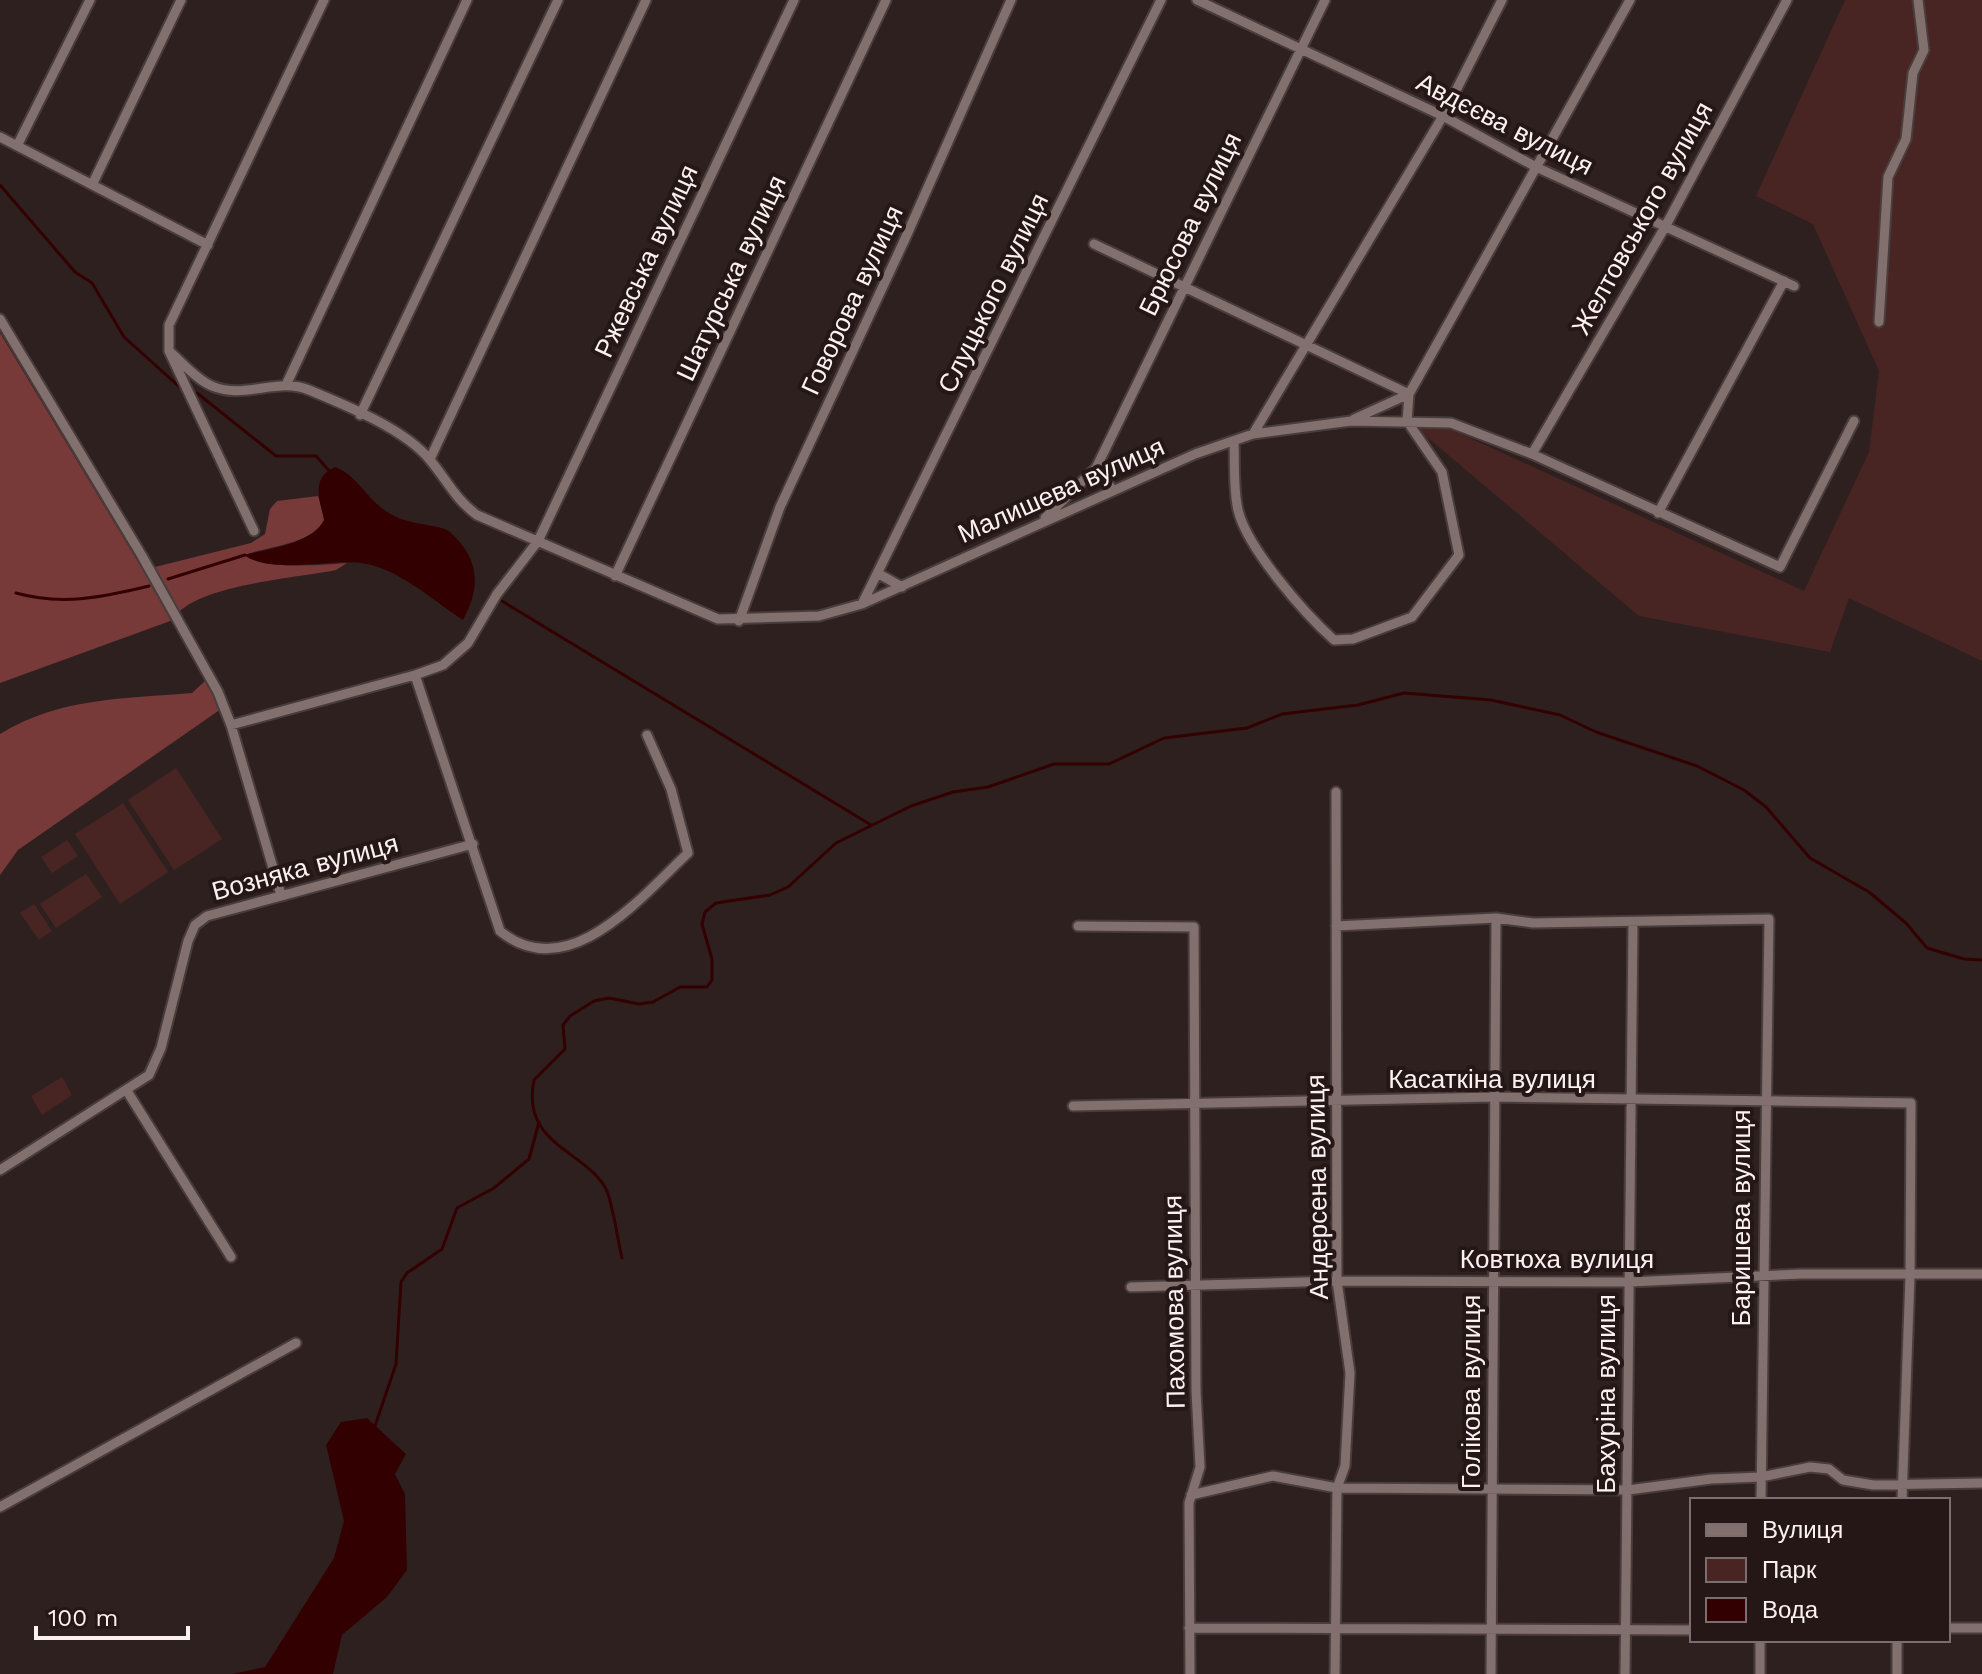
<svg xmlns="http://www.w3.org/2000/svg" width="1982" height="1674" viewBox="0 0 1982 1674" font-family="'Work Sans',sans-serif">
<rect width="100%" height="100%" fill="#2f2020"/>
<path fill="#482523" d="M1845,0H1982V661L1849,598L1830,652L1639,616L1408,421L1446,427L1804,591L1869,452L1879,371L1813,224L1756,196Z
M176,768L222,839L174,870L128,800Z
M123,803L168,872L120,904L75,834Z
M67,840L78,856L52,873L41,857Z
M86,874L102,897L56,928L40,904Z
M34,904L52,931L39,940L20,913Z
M62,1077L72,1095L42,1115L31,1096Z"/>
<path fill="#773a38" d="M0,333L143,570L251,543L265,534L270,509L277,501L318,496L325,520C311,545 268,546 245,555C265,570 321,565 347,563L336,570C298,578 191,585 173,620L0,683Z
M205,681L221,709L18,850L0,875V734C61,697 123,699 192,693Z"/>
<path fill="#330002" d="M335,467C358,476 366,498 386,511C404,524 425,523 445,529C450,531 455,537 459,541C481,567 478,592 463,620C434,601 401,571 367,564C332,557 273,576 244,555C268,549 312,544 324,520C320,500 310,478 335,467Z
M367,1418L406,1454L395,1474L405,1494L407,1570L387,1597L342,1635L333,1674H232L265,1667L334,1558L344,1521L326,1445L341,1422Z"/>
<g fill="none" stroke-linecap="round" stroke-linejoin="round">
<path stroke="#330002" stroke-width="3" d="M0,185L75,272L92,283L124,337L183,390
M197,393L276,456H316L331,473
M168,579L245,555
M16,593C62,606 104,597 149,586
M502,601L871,825
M622,1258C618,1242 612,1198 605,1187C581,1149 521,1143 534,1080L565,1049L563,1025L570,1016L594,1001L609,998L639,1004L653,1002L680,987H707L712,980V959L702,924L705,912L716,903L770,895L788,887L836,843L911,806L953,792L988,787L1054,764H1109L1164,738L1247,728L1282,714L1358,705L1404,693L1491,700L1560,715L1596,732L1697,766L1744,790L1766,807L1810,858L1869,892L1906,923L1927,948L1964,959L1982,960
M375,1426L396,1364L401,1282L407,1273L442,1249L457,1208L494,1188L529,1159L539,1122"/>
<defs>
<path id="street" d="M1197,0L1443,116L1536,167L1794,286
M0,137L208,245
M17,146L90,0
M92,185L181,0
M1094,244L1409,394
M0,319L142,556L218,692L231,725L281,895
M1879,322L1888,177L1906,139L1913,73L1924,50L1918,0
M169,351C182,362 197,380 212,386C244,400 277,377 309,390C345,405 405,429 430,460C447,480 455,499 477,515L718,619L819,616L862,604L1195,454L1253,434L1351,421L1451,423L1532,454L1780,567L1854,421
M286,385L467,0
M360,415L558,0
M1354,419L1409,394
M1407,421L1409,394L1630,0
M1253,434L1443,116L1502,0
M1234,441C1235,463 1233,488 1238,510C1247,548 1304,613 1334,640L1353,639L1412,617L1459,555L1442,472L1407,421
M1532,454L1665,227L1787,0
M430,459L646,0
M1096,468L1112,489
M1658,513L1784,281
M1045,518L1096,468L1325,0
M254,531L169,351V325L324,0
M879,574L902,587
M615,576L886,0
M862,604L1161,0
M739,621L780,507L905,239L1011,0
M415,675L500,931C568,987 642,896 688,853L671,789L647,735
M231,725L415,675L443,665L468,643L497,594L538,541L794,0
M1078,926L1194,927L1196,1391L1200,1467L1189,1503L1190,1674
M1336,926L1496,918L1533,923L1769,919L1761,1500
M127,1091L231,1257
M1073,1106L1495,1097L1911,1103L1910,1276L1902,1500
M0,1170L149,1075L161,1048L188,941L195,925L207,916L473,844
M1131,1287L1337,1281L1629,1282L1801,1274H1982
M1191,1495L1273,1476L1337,1488L1628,1490L1711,1479L1761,1477L1810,1467L1829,1469L1843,1480L1873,1485L1982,1483
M0,1507L296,1343
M1189,1628L1692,1630
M1948,1628H1982
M1335,1674L1337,1488L1345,1466L1350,1373L1337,1281L1336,792
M1491,1674L1496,918
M1625,1674L1633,923
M1760,1674V1640
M1897,1674V1640"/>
</defs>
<use href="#street" stroke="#493d3c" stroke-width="13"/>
<use href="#street" stroke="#82706f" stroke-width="9"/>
</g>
<g text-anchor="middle" stroke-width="8" stroke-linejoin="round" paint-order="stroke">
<g font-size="26" fill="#fcf1f1" stroke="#251716">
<text transform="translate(1505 124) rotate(27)" y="9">Авдєєва вулиця</text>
<text transform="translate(1642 218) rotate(-61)" y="9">Желтовського вулиця</text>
<text transform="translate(1190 224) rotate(-64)" y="9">Брюсова вулиця</text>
<text transform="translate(646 261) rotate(-65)" y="9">Ржевська вулиця</text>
<text transform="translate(731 278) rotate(-65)" y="9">Шатурська вулиця</text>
<text transform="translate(993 293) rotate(-64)" y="9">Слуцького вулиця</text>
<text transform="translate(852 300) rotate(-65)" y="9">Говорова вулиця</text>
<text transform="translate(1061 490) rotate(-24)" y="9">Малишева вулиця</text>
<text transform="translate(305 867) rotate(-15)" y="9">Возняка вулиця</text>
<text x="1492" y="1088">Касаткіна вулиця</text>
<text transform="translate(1317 1187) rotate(-91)" y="9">Андерсена вулиця</text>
<text transform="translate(1741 1218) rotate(-90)" y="9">Баришева вулиця</text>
<text x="1557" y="1268">Ковтюха вулиця</text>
<text transform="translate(1174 1302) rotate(-91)" y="9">Пахомова вулиця</text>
<text transform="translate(1471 1392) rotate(-90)" y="9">Голікова вулиця</text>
<text transform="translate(1606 1394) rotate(-90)" y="9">Бахуріна вулиця</text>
</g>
</g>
<rect x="1690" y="1498" width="260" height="144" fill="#251716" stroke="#7b6e6e" stroke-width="2"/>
<rect x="1706" y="1524" width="40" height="12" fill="#82706f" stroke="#7b6e6e" stroke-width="2"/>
<text x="1762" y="1538" font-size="24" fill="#fcf1f1">Вулиця</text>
<rect x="1706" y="1558" width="40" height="24" fill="#482523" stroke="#7b6e6e" stroke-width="2"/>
<text x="1762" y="1578" font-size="24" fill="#fcf1f1">Парк</text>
<rect x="1706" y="1598" width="40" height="24" fill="#330002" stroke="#7b6e6e" stroke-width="2"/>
<text x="1762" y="1618" font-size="24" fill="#fcf1f1">Вода</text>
<path d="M36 1626v12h152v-12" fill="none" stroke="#fcf1f1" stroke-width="4"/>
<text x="48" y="1626" font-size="24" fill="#fcf1f1" stroke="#251716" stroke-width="6" paint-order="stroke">100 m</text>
</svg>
